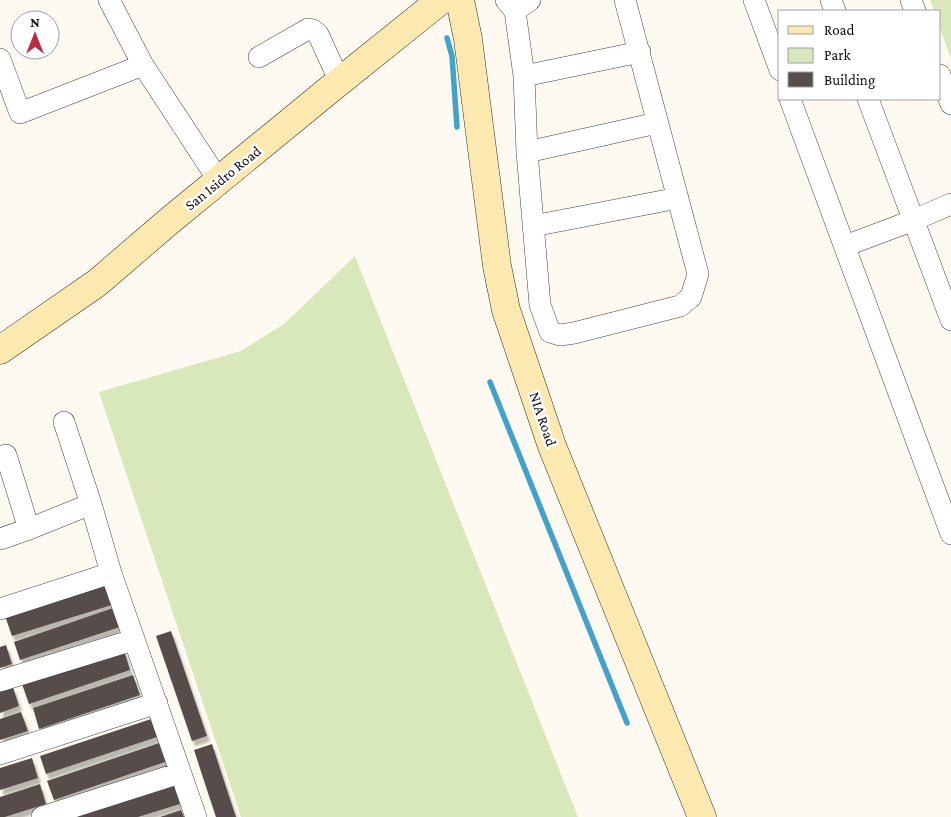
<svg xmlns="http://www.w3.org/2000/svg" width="951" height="817" viewBox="0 0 951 817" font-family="'Crimson Pro',serif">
<defs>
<filter id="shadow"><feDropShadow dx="3" dy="5.5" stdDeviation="1" flood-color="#0004"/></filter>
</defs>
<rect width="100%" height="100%" fill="#fefaf1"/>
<path fill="#d8e8bb" d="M930,0H951V59L940,28V11H934Z
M355,256L578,817H241L99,392L241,351L284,324Z"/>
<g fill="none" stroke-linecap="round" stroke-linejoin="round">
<path stroke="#41a3c8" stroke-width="5.5" d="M447,38L452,56L457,127
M490,382L627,723"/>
</g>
<path fill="#574e4b" filter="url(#shadow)" d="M109,583L115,604L12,636L5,616Z
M116,607L123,626L20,660L14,642Z
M171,631L207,736L192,741L156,636Z
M6,645L12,664L0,668V647Z
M124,650L130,670L29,704L22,684Z
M133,675L140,695L39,729L33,708Z
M13,687L19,706L0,713V691Z
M21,712L28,731L0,740V719Z
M151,719L157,737L46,774L40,756Z
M162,742L168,761L54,800L47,781Z
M212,744L231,802L236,817H216L209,796L194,750Z
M32,758L38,778L0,790V768Z
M174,783L180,804L138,817H69Z
M40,784L46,804L5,817H0V797Z
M181,810L184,817H160Z"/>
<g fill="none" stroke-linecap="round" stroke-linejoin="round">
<defs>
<path id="street" d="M109,0L143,65L219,181
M506,0L515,11L530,0
M754,0L780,70
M831,0L835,11
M911,0L915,11
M515,11L524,76L527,152L540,305L550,332L560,335L574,333L680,306L691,297L698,274L625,0
M259,57L308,29L313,30L318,34L340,82
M0,59L20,113L143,65
M940,75L951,104
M524,76L640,52
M790,99L951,534
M868,99L951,320
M527,152L657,123
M533,226L678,198
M845,246L914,220L951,204
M64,422L91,504L111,573L196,817
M6,455L29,529
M0,539L29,529L91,504
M0,609L111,573
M0,681L133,640
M0,754L157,703
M42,817L180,773"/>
<path id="secondary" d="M460,0L468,39L497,266L506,310L552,446L702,817
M0,350L97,283L168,222L329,90L441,0"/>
</defs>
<use href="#street" stroke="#414141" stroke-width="22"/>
<use href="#secondary" stroke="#303030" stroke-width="29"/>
<use href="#street" stroke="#fff" stroke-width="21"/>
<use href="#secondary" stroke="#fbe9af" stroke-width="28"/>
</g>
<g text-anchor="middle" stroke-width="5" stroke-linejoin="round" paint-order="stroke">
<g font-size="15" fill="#0e0e0e" stroke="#fff">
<text transform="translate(223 178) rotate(-39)" y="5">San Isidro Road</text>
<text transform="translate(543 419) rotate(71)" y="5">NIA Road</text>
</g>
</g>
<rect x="778" y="10" width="162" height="90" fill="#ffffff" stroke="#9f9f9f"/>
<rect x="788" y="26" width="25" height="8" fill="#fbe9af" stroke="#9f9f9f"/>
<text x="824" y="35" font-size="15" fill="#0e0e0e">Road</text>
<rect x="788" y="48" width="25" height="15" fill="#d8e8bb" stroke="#9f9f9f"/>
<text x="824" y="60" font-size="15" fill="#0e0e0e">Park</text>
<rect x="788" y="72" width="25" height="15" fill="#574e4b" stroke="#9f9f9f"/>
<text x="824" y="85" font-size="15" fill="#0e0e0e">Building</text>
<g transform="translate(35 35)"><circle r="24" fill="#ffffff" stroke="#9f9f9f"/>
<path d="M0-4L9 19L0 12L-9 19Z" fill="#b92c45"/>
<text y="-8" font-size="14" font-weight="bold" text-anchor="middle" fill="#0e0e0e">N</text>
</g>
</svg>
